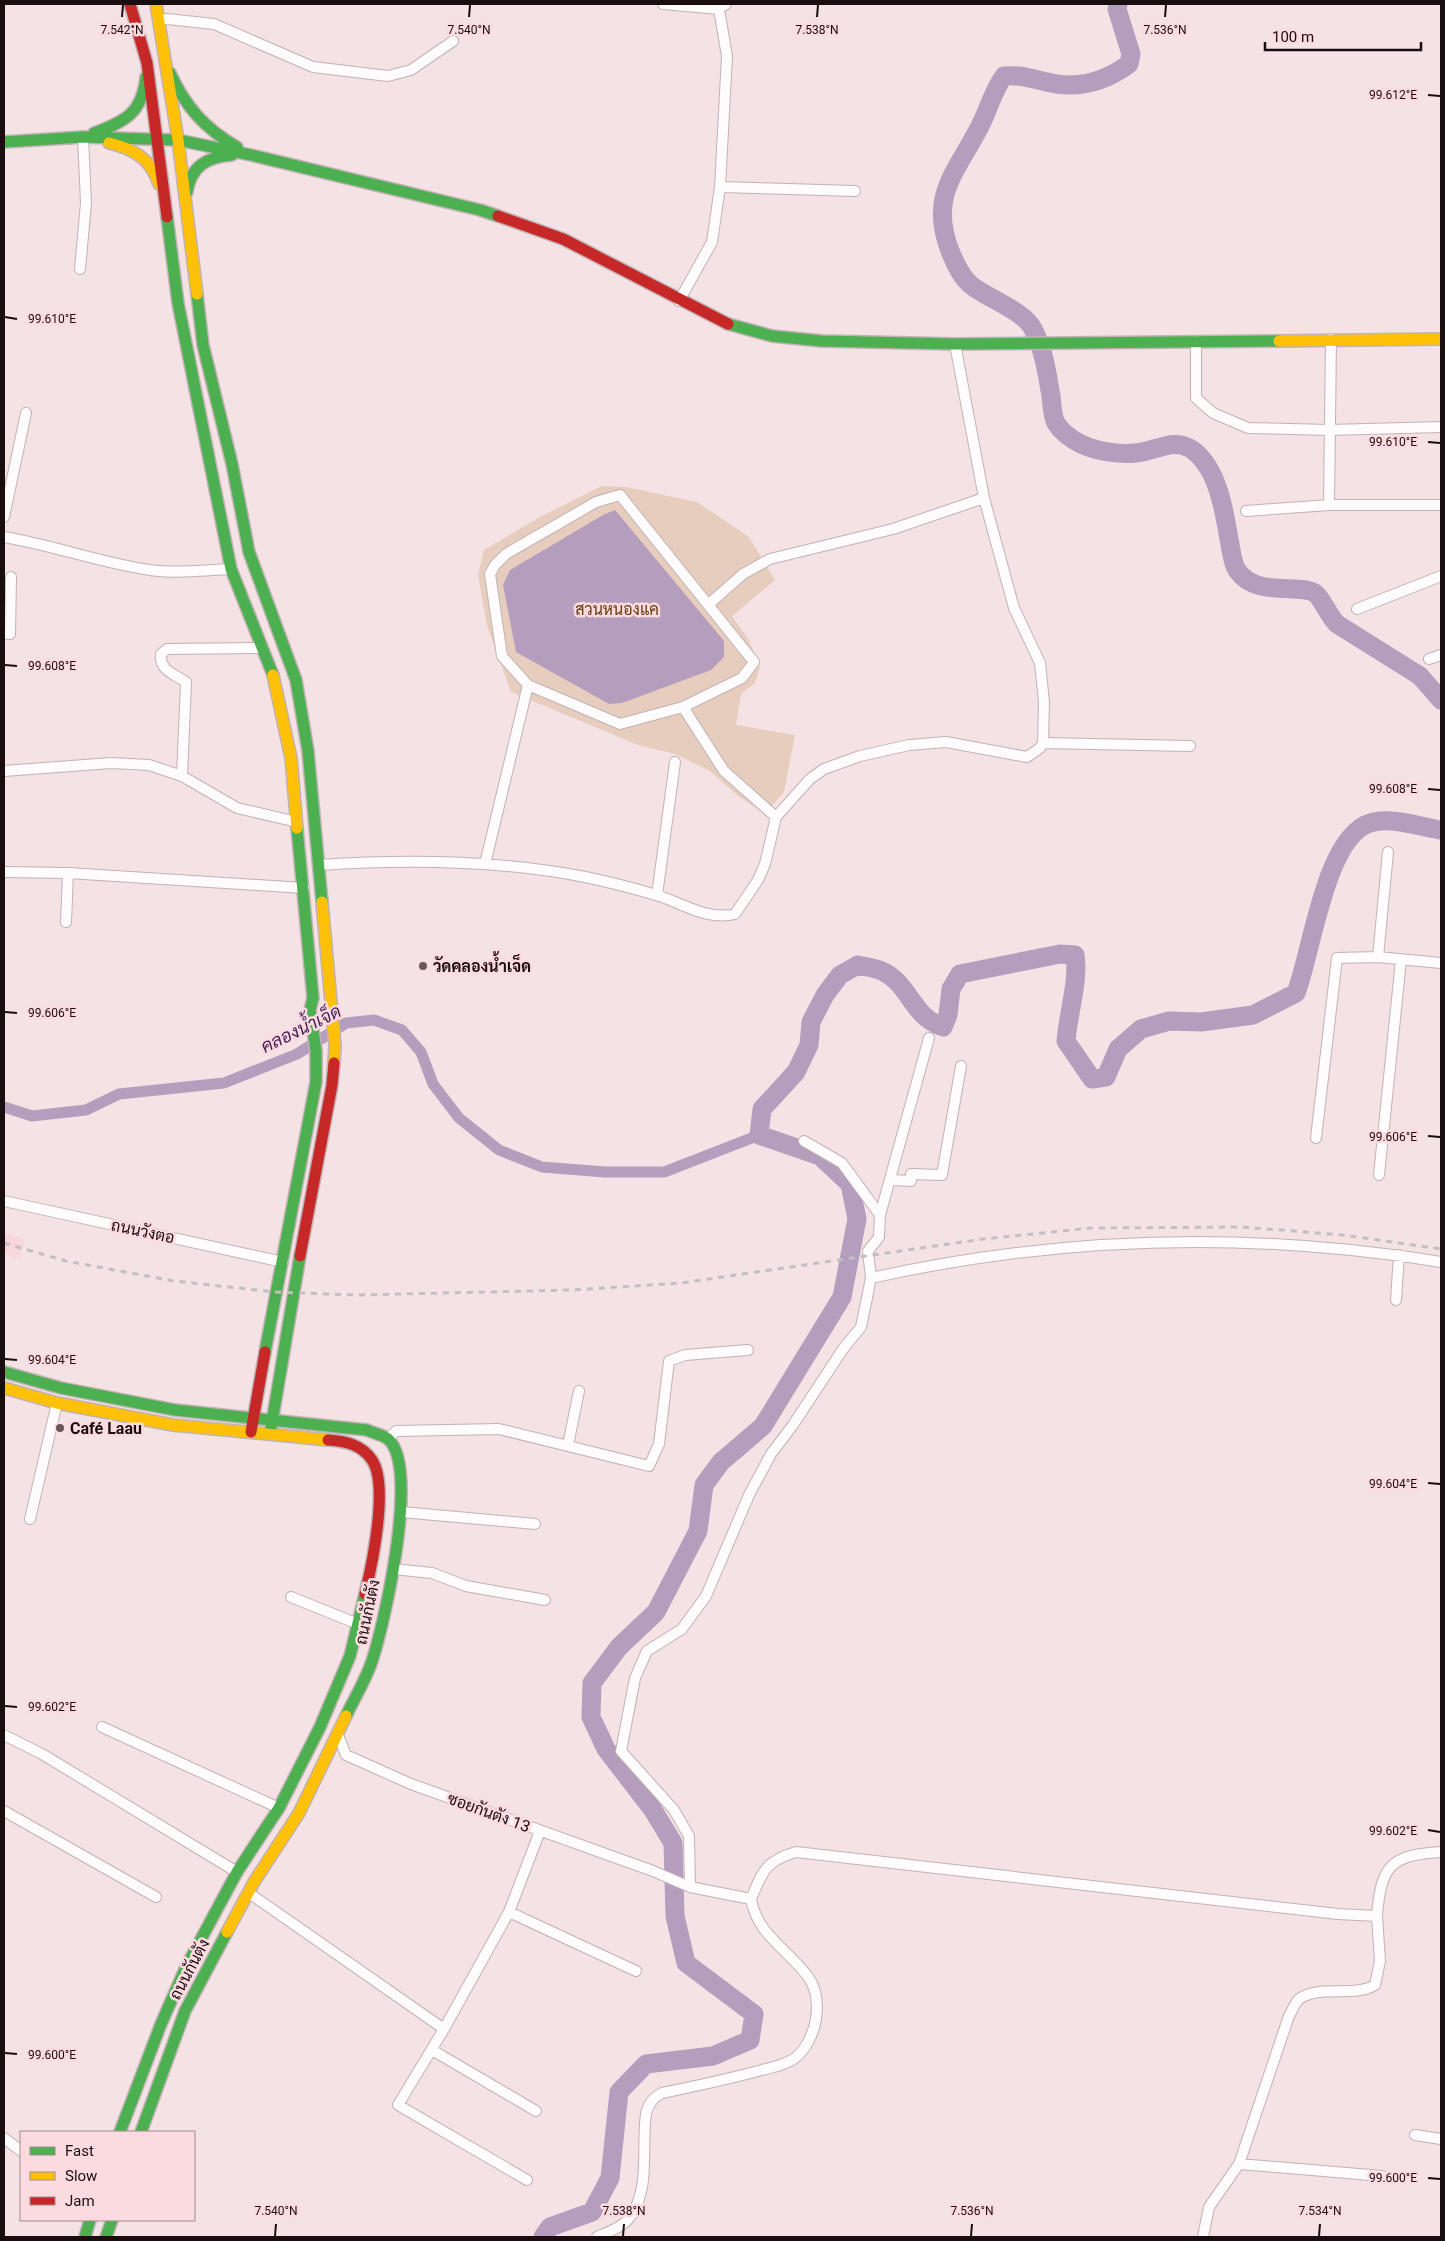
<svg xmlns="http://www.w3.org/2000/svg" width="1445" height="2241" viewBox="0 0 1445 2241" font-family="Roboto,Sarabun,sans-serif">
<rect width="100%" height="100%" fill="#f4e2e5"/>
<path fill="#f9d6dc" d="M4,1233L25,1239L20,1259L4,1254Z"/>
<path fill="#e7cdbe" d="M602,486L626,487L697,502L749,537L775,580L732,616L749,640L760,668L755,683L741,694L736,725L795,735L784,792L765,814L738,796L710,771L675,754L638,745L511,692L487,626L478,575L484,550L540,517Z"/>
<path fill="#b49dbd" d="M615,510L724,641V657L711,670L622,703L609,704L516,652L503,585L510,570L603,515Z"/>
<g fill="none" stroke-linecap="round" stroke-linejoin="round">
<path stroke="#b49dbd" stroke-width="11" d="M4,1107L32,1116L86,1110L119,1094L224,1083L297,1054L346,1023L374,1020L402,1030L421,1052L433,1084L459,1118L499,1150L542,1167L605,1172H664L759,1135"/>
<path stroke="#b49dbd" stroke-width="19" d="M1118,4L1117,9L1131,54L1129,64C1107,80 1084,88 1057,84C1038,81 1023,74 1004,76C993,91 989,108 981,124C958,171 928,194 950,251C955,263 961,277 971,285C988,299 1023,310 1033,329C1044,350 1047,373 1051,396C1052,404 1052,416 1056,423C1062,433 1071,439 1081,444C1095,451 1120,455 1136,453C1157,451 1175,436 1194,451C1218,470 1224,510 1229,539C1231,548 1232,563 1237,570C1256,599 1302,582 1316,594C1322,599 1329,616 1337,624L1420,676L1441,700
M543,2237L550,2227L592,2212L610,2178L619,2092L646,2064L713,2056L750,2040L754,2014L686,1963L675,1916L673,1843L653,1810L606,1749L591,1717L592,1683L619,1647L656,1612L698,1531L704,1485L721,1462L763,1426L842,1297L857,1219L850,1184L820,1156L759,1135L762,1109L796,1072L809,1045L811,1022L825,995L840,975L858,965C866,967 877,968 884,972C910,985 912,1017 943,1027L948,1015L951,989L960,974L1060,954L1075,955C1079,981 1068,1014 1066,1041L1092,1079L1106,1077L1118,1049L1141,1029L1169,1021L1201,1022L1253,1015L1296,993C1312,952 1325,837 1370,823C1391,816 1420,827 1441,830"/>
<defs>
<path id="street" d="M663,4L719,9L726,4
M158,20L167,19L214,24L313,67L388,76L411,70L453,41
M720,187L855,191
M80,269L86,203L83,137
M679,301L712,242L720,187L727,56L719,9
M1196,341V398L1213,413L1248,428L1330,430L1441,427
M620,495L754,662L742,678L683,707L620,724L528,685L502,656L490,574L495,565L506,554L596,502Z
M1329,505L1331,339
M1246,511L1329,505H1441
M4,517L26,413
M4,537C53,545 100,563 150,570C175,574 205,570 231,569
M709,604L743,574L770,559L893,529L984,498
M1357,609L1441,576
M4,633L10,634L11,577
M1429,659L1441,655
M683,707L724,771L776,817
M1043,743L1190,746
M4,771L111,763L149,765L182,776L237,808L297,822
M182,776L186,682C174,674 159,670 161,654L167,649L263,648
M485,864L528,685
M320,865C408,859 498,860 585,877C609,882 633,888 656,895C683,903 706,921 735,914L758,880L765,864L776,817L810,779L824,769L860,756L909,745L946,742L1027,757L1040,748L1043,743L1044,702L1040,663L1014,608L984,498L955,344
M4,872L68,873L304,888
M657,895L675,762
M66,922L68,873
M1378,957L1388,852
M1316,1138L1337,958L1378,957L1441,963
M804,1141L842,1163L880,1215L879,1237L868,1251L871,1278
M1379,1175L1401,960
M891,1180L911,1181V1174L942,1175L961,1066
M4,1201L283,1262
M880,1215L929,1038
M1396,1300L1399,1255
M388,1439L396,1431L499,1429L649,1466L659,1444L669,1361L685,1355L748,1350
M568,1445L579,1391
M401,1512L535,1524
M30,1519L57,1403
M393,1569L432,1573L466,1586L545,1600
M291,1597L358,1624
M102,1727L279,1808
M4,1735L42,1754L237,1872
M338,1735L346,1755L411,1784L653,1871L690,1887L751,1899C763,1871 765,1861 796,1852L1338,1914L1377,1916C1381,1865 1391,1855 1441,1852
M4,1811L156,1897
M690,1887L689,1836L674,1810L621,1751L635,1678L647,1651L682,1629L706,1596L749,1495L771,1454L793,1425L843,1349L861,1327L871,1278C1060,1236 1251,1231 1441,1262
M249,1893L444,2029
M509,1912L636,1971
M432,2050L536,2111
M1415,2135L1441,2139
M4,2138L21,2151
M1239,2164L1382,2176
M527,2180L398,2105L444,2029L509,1912L540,1831
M597,2237C608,2232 623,2227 630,2217C651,2188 641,2146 646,2114C648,2104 654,2097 662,2093C696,2086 729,2079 762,2070C773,2067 786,2065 795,2058C806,2050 814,2032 816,2019C818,2005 817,1990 809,1978C790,1951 757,1935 751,1899
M1203,2237L1209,2207L1239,2164L1289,2016C1292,2011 1295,2003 1299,1999C1320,1984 1353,1998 1375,1985L1380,1961L1377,1916"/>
<path id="fast" d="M170,73C185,106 205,129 237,147
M94,133C126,121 142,113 146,77
M4,142L83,137L178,140L251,155L480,210L498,216
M187,192C191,166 207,157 232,155
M167,217L178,303L231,569L273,675
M197,294L203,345L232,464L249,552L296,680L308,751L322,902
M728,324L772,336L822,341L955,344L1279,341
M265,1352L316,1082V1051L310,1010L313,998L297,828
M4,1372L61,1388L175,1410L367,1430C373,1433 383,1435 388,1439C420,1466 385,1620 373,1658C367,1678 355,1697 346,1716
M270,1434L300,1256
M120,2132L161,2024L186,1967L237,1872L279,1808L320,1727L350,1656L365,1594
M141,2132L185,2011L227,1932
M85,2237L90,2220
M106,2237L112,2220"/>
<path id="slow" d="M156,4L178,140L197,294
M109,143C134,149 151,159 159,184
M1279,341L1441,339
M273,675L291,758L297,828
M322,902L335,1046L334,1063
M4,1388L57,1403L173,1425L328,1440
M227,1932L254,1882L299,1813L346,1716"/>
<path id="jam" d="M130,4L147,63L167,217
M498,216L563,239L728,324
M300,1256L332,1085L334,1063
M251,1432L265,1352
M328,1440C346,1441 362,1445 372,1460C389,1485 372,1565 365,1594"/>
</defs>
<use href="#street" stroke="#c1b2b5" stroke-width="12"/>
<use href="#fast" stroke="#c1b2b5" stroke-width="14"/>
<use href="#slow" stroke="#c1b2b5" stroke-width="14"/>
<use href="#jam" stroke="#c1b2b5" stroke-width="14"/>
<use href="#street" stroke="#fdfbfb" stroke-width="10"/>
<use href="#fast" stroke="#4caf50" stroke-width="11"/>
<use href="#slow" stroke="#ffc107" stroke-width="11"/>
<use href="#jam" stroke="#c62828" stroke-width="11"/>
<path stroke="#c3bebf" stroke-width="3" stroke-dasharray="6 6" stroke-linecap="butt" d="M4,1243L66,1261L174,1281L275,1292L357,1295L572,1290L681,1283L983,1239L1091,1228L1243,1227L1343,1235L1441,1249"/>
</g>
<path fill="none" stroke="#1a0d10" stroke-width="2" d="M122,17L123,5M469,17L470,5M817,17L818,5M1165,17L1166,5M1428,95L1440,96M5,317L17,319M1428,442L1440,443M5,665L17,666M1428,789L1440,790M5,1012L17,1013M1428,1136L1440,1137M5,1359L17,1360M1428,1483L1440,1484M5,1706L17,1707M1428,1830L1440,1832M5,2053L17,2054M1428,2178L1440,2179M275,2236L276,2224M623,2236L624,2224M971,2236L972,2224M1319,2236L1320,2224"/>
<g fill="#66585b" stroke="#fbdbe0" stroke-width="2">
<circle cx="423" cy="966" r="5"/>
<circle cx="60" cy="1428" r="5"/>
</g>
<g text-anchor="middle" stroke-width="5" stroke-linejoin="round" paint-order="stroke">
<g font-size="16" fill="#653c0f" stroke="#fbdbe0">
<text x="617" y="615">สวนหนองแค</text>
</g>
<g font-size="16" font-weight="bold" fill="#1a0d10" stroke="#fbdbe0" text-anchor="start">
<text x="433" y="972">วัดคลองน้ำเจ็ด</text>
<text x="70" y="1434">Café Laau</text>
</g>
<g font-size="16" fill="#1a0d10" stroke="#fbdbe0">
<text transform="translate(143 1231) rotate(12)" y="6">ถนนวังตอ</text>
<text transform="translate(367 1612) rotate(-78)" y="6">ถนนกันตัง</text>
<text transform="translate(489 1812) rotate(20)" y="6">ซอยกันตัง 13</text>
<text transform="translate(189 1969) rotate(-62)" y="6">ถนนกันตัง</text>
</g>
<g font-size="18" font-style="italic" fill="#411f57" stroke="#fbdbe0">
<text transform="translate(301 1029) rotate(-26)" y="6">คลองน้ำเจ็ด</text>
</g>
</g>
<g font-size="12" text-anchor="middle" fill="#1a0d10" stroke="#fbdbe0" stroke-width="5" stroke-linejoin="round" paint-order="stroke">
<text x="122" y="34">7.542°N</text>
<text x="469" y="34">7.540°N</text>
<text x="817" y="34">7.538°N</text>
<text x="1165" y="34">7.536°N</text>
<text x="1393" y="99">99.612°E</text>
<text x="52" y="323">99.610°E</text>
<text x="1393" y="446">99.610°E</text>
<text x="52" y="670">99.608°E</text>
<text x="1393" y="793">99.608°E</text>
<text x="52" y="1017">99.606°E</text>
<text x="1393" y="1141">99.606°E</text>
<text x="52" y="1364">99.604°E</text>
<text x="1393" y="1488">99.604°E</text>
<text x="52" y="1711">99.602°E</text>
<text x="1393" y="1835">99.602°E</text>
<text x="52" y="2059">99.600°E</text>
<text x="1393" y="2182">99.600°E</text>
<text x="276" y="2215">7.540°N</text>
<text x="624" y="2215">7.538°N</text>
<text x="972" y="2215">7.536°N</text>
<text x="1320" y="2215">7.534°N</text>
</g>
<rect width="1445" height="2241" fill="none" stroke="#1a0d10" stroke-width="10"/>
<rect x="20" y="2131" width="175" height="90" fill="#fbdbe0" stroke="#a1898d"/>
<rect x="30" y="2147" width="25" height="8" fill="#4caf50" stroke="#a1898d"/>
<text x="65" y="2156" font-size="15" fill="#1a0d10">Fast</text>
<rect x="30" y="2172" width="25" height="8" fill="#ffc107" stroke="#a1898d"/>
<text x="65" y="2181" font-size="15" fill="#1a0d10">Slow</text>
<rect x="30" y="2197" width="25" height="8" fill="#c62828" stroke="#a1898d"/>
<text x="65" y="2206" font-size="15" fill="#1a0d10">Jam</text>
<path d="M1265 42v8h156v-8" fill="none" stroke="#1a0d10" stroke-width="2.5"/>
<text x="1272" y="42" font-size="15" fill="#1a0d10" stroke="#fbdbe0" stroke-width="4" paint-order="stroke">100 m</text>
</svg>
